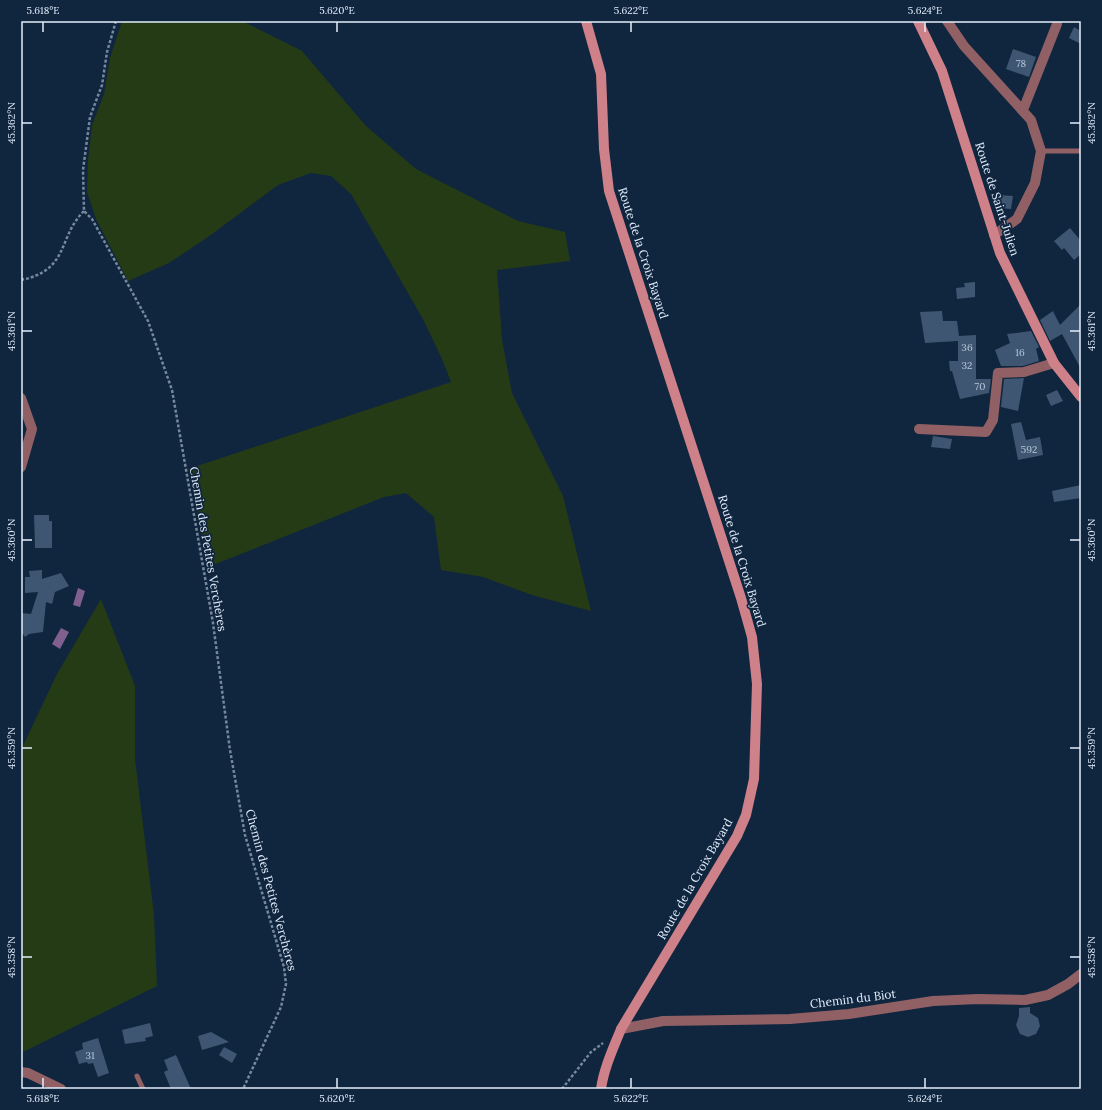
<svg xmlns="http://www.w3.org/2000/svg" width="1102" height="1110" viewBox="0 0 1102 1110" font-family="Lora,serif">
<rect width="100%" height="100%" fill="#10263f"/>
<path fill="#253b15" d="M122,21H242L302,51L366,126L416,169L518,221L565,232L570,261L497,270L502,340L512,393L563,496L591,611L532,595L483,577L441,570L434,517L406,493L384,497L208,567L188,469L451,382L442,359L423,319L351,194L331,176L311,173L278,185L208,237L169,263L128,281L96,219L87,192L88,160L92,125L104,94L110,58Z
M101,599L135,686V759L154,915L157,986L25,1051H21V750L57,674Z"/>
<path fill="#7f608f" d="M78,588L85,591L80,607L73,605Z
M61,628L69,632L60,649L52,644Z"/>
<path fill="#3e5672" d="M1074,27L1081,31V44L1069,38Z
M1013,49L1036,57L1029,77L1006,69Z
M999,195L1013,196L1011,209L999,208Z
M1070,228L1081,241V254L1074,260L1064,248L1062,250L1054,241Z
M975,282V297L957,299L956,288L965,287L964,283Z
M1081,304V369L1062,334L1050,341L1040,320L1053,311L1060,325Z
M942,311L943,321H957L959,336L976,335V379H991L989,393L960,399L952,371H950L949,361H958V341L925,343L920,312Z
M1031,331L1039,347L1036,349L1039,361L1023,366H1001L995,350L1010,343L1007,334Z
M1024,378L1018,411L1001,407L1004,379Z
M1057,390L1063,401L1051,406L1046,395Z
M1021,422L1026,440L1040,437L1043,455L1018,460L1011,424Z
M933,436L952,439L950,449L931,447Z
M1081,485V498L1054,502L1052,491Z
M34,515H49V521H52V548H35Z
M42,570V579L61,573L69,586L55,592L52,604L46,602L43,632L29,634L25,637L21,631V613L31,614L38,592L25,593V577H30L29,571Z
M1030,1007V1013L1038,1018L1040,1026L1036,1034L1028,1037L1020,1034L1016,1025L1019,1016V1008Z
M150,1023L153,1036L145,1038L146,1041L125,1044L122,1030Z
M211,1032L229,1042L202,1050L198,1036Z
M98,1038L109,1073L98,1077L93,1063L88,1064L87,1062L79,1064L75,1052L83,1049L82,1043Z
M224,1047L237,1054L232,1063L219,1055Z
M176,1055L191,1089H171L164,1072L168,1070L164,1060Z"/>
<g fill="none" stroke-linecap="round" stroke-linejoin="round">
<path stroke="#78889c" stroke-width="2.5" stroke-dasharray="3 2" stroke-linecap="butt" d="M116,21L107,52L102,85L90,117L83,170L84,211L92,219L148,321L172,390L213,623L230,750L245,835L284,967L286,984L281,1007L243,1089
M21,280C70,270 57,238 84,211
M562,1089L591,1052L603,1043"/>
<path stroke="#916064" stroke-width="5" d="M1041,151H1081
M137,1076L143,1089"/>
<path stroke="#916064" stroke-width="10" d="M947,21L964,46L1031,120L1041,151L1035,183L1017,219L994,235
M1023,110L1057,24
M21,398L32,429L21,467
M919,429L986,432L993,420L998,373L1024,372L1054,363
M621,1029L663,1021L790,1019L849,1014L933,1001L978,999L1025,1000L1048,995L1068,984L1081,974
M21,1072L28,1073L61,1089"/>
<path stroke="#ce8188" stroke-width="10" d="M586,21L601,74L604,149L609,191L741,598L752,637L757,684L754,779L746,815L737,836L621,1029C613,1049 604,1068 601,1089
M918,21L942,71L1000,253L1054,363L1081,397"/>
</g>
<path fill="none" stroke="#e3eefc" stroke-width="1.5" d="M43,22V32M337,22V32M631,22V32M925,22V32M22,123H32M1070,123H1080M22,331H32M1070,331H1080M22,540H32M1070,540H1080M22,748H32M1070,748H1080M22,957H32M1070,957H1080M43,1078V1088M337,1078V1088M631,1078V1088M925,1078V1088"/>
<g text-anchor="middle" stroke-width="3.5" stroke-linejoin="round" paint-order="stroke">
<g font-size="10" fill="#bac8da">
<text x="1021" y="67">78</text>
<text x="967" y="351">36</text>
<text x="1020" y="356">16</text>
<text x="967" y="369">32</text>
<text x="980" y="390">70</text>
<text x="1029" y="453">592</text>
<text x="90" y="1059">31</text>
</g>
<g font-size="12" fill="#e3eefc" stroke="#10263f">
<text transform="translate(997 199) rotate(72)" y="4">Route de Saint-Julien</text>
<text transform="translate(643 253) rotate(72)" y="4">Route de la Croix Bayard</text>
<text transform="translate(208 549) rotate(80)" y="4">Chemin des Petites Verchères</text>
<text transform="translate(742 561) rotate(73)" y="4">Route de la Croix Bayard</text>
<text transform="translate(695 879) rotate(-60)" y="4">Route de la Croix Bayard</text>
<text transform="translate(271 890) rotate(75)" y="4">Chemin des Petites Verchères</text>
<text transform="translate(853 999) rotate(-7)" y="4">Chemin du Biot</text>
</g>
</g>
<rect width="1102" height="1110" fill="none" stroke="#10263f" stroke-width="44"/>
<rect x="22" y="22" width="1058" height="1066" fill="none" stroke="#e3eefc" stroke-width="1.5"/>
<g font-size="10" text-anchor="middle" fill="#e3eefc">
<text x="43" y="14">5.618°E</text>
<text x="337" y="14">5.620°E</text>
<text x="631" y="14">5.622°E</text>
<text x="925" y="14">5.624°E</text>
<text transform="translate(11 123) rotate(-90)" y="4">45.362°N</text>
<text transform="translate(1091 123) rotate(-90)" y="4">45.362°N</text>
<text transform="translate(11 331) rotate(-90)" y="4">45.361°N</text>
<text transform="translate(1091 331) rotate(-90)" y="4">45.361°N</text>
<text transform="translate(11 540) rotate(-90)" y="4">45.360°N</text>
<text transform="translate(1091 540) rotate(-90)" y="4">45.360°N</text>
<text transform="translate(11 748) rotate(-90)" y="4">45.359°N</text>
<text transform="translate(1091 748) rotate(-90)" y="4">45.359°N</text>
<text transform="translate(11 957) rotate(-90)" y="4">45.358°N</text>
<text transform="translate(1091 957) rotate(-90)" y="4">45.358°N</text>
<text x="43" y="1102">5.618°E</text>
<text x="337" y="1102">5.620°E</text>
<text x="631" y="1102">5.622°E</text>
<text x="925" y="1102">5.624°E</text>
</g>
</svg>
